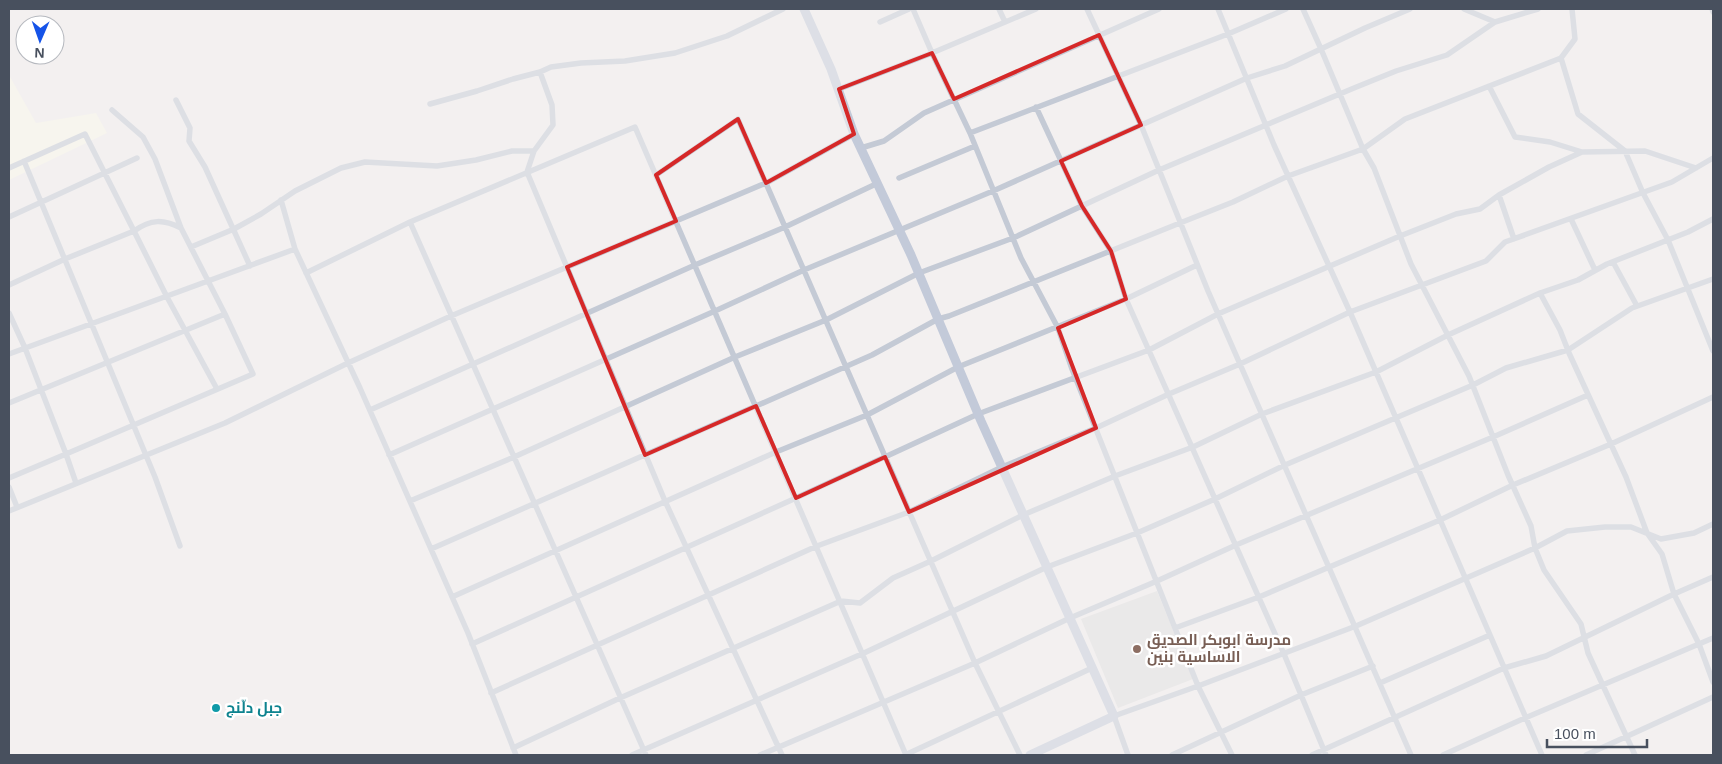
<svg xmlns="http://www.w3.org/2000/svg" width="1722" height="764" viewBox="0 0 1722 764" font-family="Helvetica,Cairo,sans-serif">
<rect width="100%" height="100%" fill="#f3f0f0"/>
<path fill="#fdfaea" d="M9,75L36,123L96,113L107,133L9,180Z"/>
<path fill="#e1dfdf" d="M1157,591L1193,679L1118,708L1081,619Z"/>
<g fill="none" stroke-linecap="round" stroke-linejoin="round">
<path stroke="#c4cad5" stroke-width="5.5" d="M913,9L932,53L970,133L1021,258L1058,328L1072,369L1198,686L1232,755
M999,9L1005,22
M1087,9L1141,125L1208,291L1411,755
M1218,9L1274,145L1350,312L1542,755
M1303,9L1321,49L1363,149L1374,168L1411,264L1469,376L1508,475L1531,526L1535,548L1544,570L1581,624L1588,653L1635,755
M1464,9L1495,22
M1572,9L1575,39L1561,58L1578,114L1625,151L1643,193L1668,240L1713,351
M1712,9L1713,12
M880,22L909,9
M540,72L552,105L553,125L534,151L527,172L665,501L782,755
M1489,86L1515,137L1550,142L1582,152L1645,151L1696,168
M839,89L932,53L1036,9
M176,100L190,128L189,141L205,167L250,266
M430,104L477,91L513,79L540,72L551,67L581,63L625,61L675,53L727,36L783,9
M1036,107L1082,206L1111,251L1126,299L1284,654L1326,755
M112,110L143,137L155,159L181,228
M970,133L1228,34L1286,9
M861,148L884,141L924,113L1159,9
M24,161L155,477L180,546
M9,168L85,134L134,231C151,219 163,219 181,228L225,314L9,403
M656,175L738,119L975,663L1020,755
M899,178L975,146
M1499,195L1514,239
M281,200L295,249
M9,217L137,158
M1571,219L1595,270
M410,222L635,127L906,755
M191,247L234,229L261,214L295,191L341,168L365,162L437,166L476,160L512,151H534
M1613,262L1637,306
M306,273L410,222L646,755
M9,285L65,259L134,231L167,297L217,389
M1540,293L1560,330L1569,353L1626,477L1647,533L1662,554L1674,594L1699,644L1713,682
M9,313L25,348L66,454L9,478
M9,354L295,249L360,388L468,633L516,755
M370,410L695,265L785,227L878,183
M389,455L715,311L804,270L993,191L1247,78L1285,66L1365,28L1410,9
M76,483L66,454L253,374L225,314
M9,487L17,507
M410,501L514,457L735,357L826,320L919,273L1013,238L1159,170L1354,88L1396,71L1447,55L1495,22L1538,9
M9,511L225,423L348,363L451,316L766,183L854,134
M431,549L872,355L938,319L949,316L1180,223L1233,202L1288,176L1363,149L1405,119L1561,58
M452,597L776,452L867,415L958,367L1126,299L1197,265
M1175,628L1259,597L1440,520L1513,485L1611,444L1713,397
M472,644L796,498L978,414L1149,350L1218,314L1400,236L1456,214L1480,209L1499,195L1549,167L1582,152
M1380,683L1490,635
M491,693L817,546L909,512L1002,467L1096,428L1169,394L1240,364L1350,312L1486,261L1505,242L1672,182L1713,158
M513,748L620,698L841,601L860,603L893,578L931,561L1023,515L1115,476L1193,447L1262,414L1376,372L1448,335L1540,293L1578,280L1607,264L1688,232L1713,219
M632,755L864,653L1047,567L1137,533L1215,499L1285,465L1473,385L1506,368L1568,350L1632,308L1713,279
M760,755L975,663L1070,618L1157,581L1236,545L1493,437L1588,395
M905,755L1092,668
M1128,755L1114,716L1198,686L1356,626L1535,548L1567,531L1605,527H1631L1661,539L1694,533L1713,524
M1172,755L1301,695L1373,666
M1312,755L1504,668L1546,656L1674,594L1713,577
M1443,755L1525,718L1713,638
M1586,755L1713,697"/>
<path stroke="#c3cad9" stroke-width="9" d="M804,9L831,69L854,134L911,255L981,421L1114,716L1030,755"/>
</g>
<path d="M0 0H1722V764H0ZM1099,35L1141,125L1061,161L1082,206L1111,251L1126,299L1058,328L1096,428L909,512L885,457L796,498L756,406L645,455L567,267L676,221L656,175L738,119L766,183L854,134L839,89L932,53L954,99Z" fill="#f3f0f0" fill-opacity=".55" fill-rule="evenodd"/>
<path fill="none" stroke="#d62828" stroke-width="4" stroke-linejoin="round" d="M1099,35L1141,125L1061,161L1082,206L1111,251L1126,299L1058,328L1096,428L909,512L885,457L796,498L756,406L645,455L567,267L676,221L656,175L738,119L766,183L854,134L839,89L932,53L954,99Z"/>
<circle fill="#8d6e63" stroke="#fff" stroke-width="2" cx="1137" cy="649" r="5"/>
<circle fill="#0f9aa8" stroke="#fff" stroke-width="2" cx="216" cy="708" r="5"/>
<g text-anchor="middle" stroke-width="5" stroke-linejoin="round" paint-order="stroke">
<g font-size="15" font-weight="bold" fill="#785e54" stroke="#fff" text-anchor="start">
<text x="1147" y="645">مدرسة ابوبكر الصديق<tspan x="1147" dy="17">الاساسية بنين</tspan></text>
</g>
<g font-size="15" font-weight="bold" fill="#0d838f" stroke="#fff" text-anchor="start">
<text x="226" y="713">جبل دلّنج</text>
</g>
</g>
<rect width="1722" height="764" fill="none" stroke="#48505e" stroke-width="20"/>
<g transform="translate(40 40) rotate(182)"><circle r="24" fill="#ffffff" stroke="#b6b9bf"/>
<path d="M0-4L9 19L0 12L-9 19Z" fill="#1553e8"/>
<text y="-8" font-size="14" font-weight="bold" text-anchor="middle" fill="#48505e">N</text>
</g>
<path d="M1547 739v8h100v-8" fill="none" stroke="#48505e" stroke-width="2.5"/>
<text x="1554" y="739" font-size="15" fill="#48505e" stroke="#ffffff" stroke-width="4" paint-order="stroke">100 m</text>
</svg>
